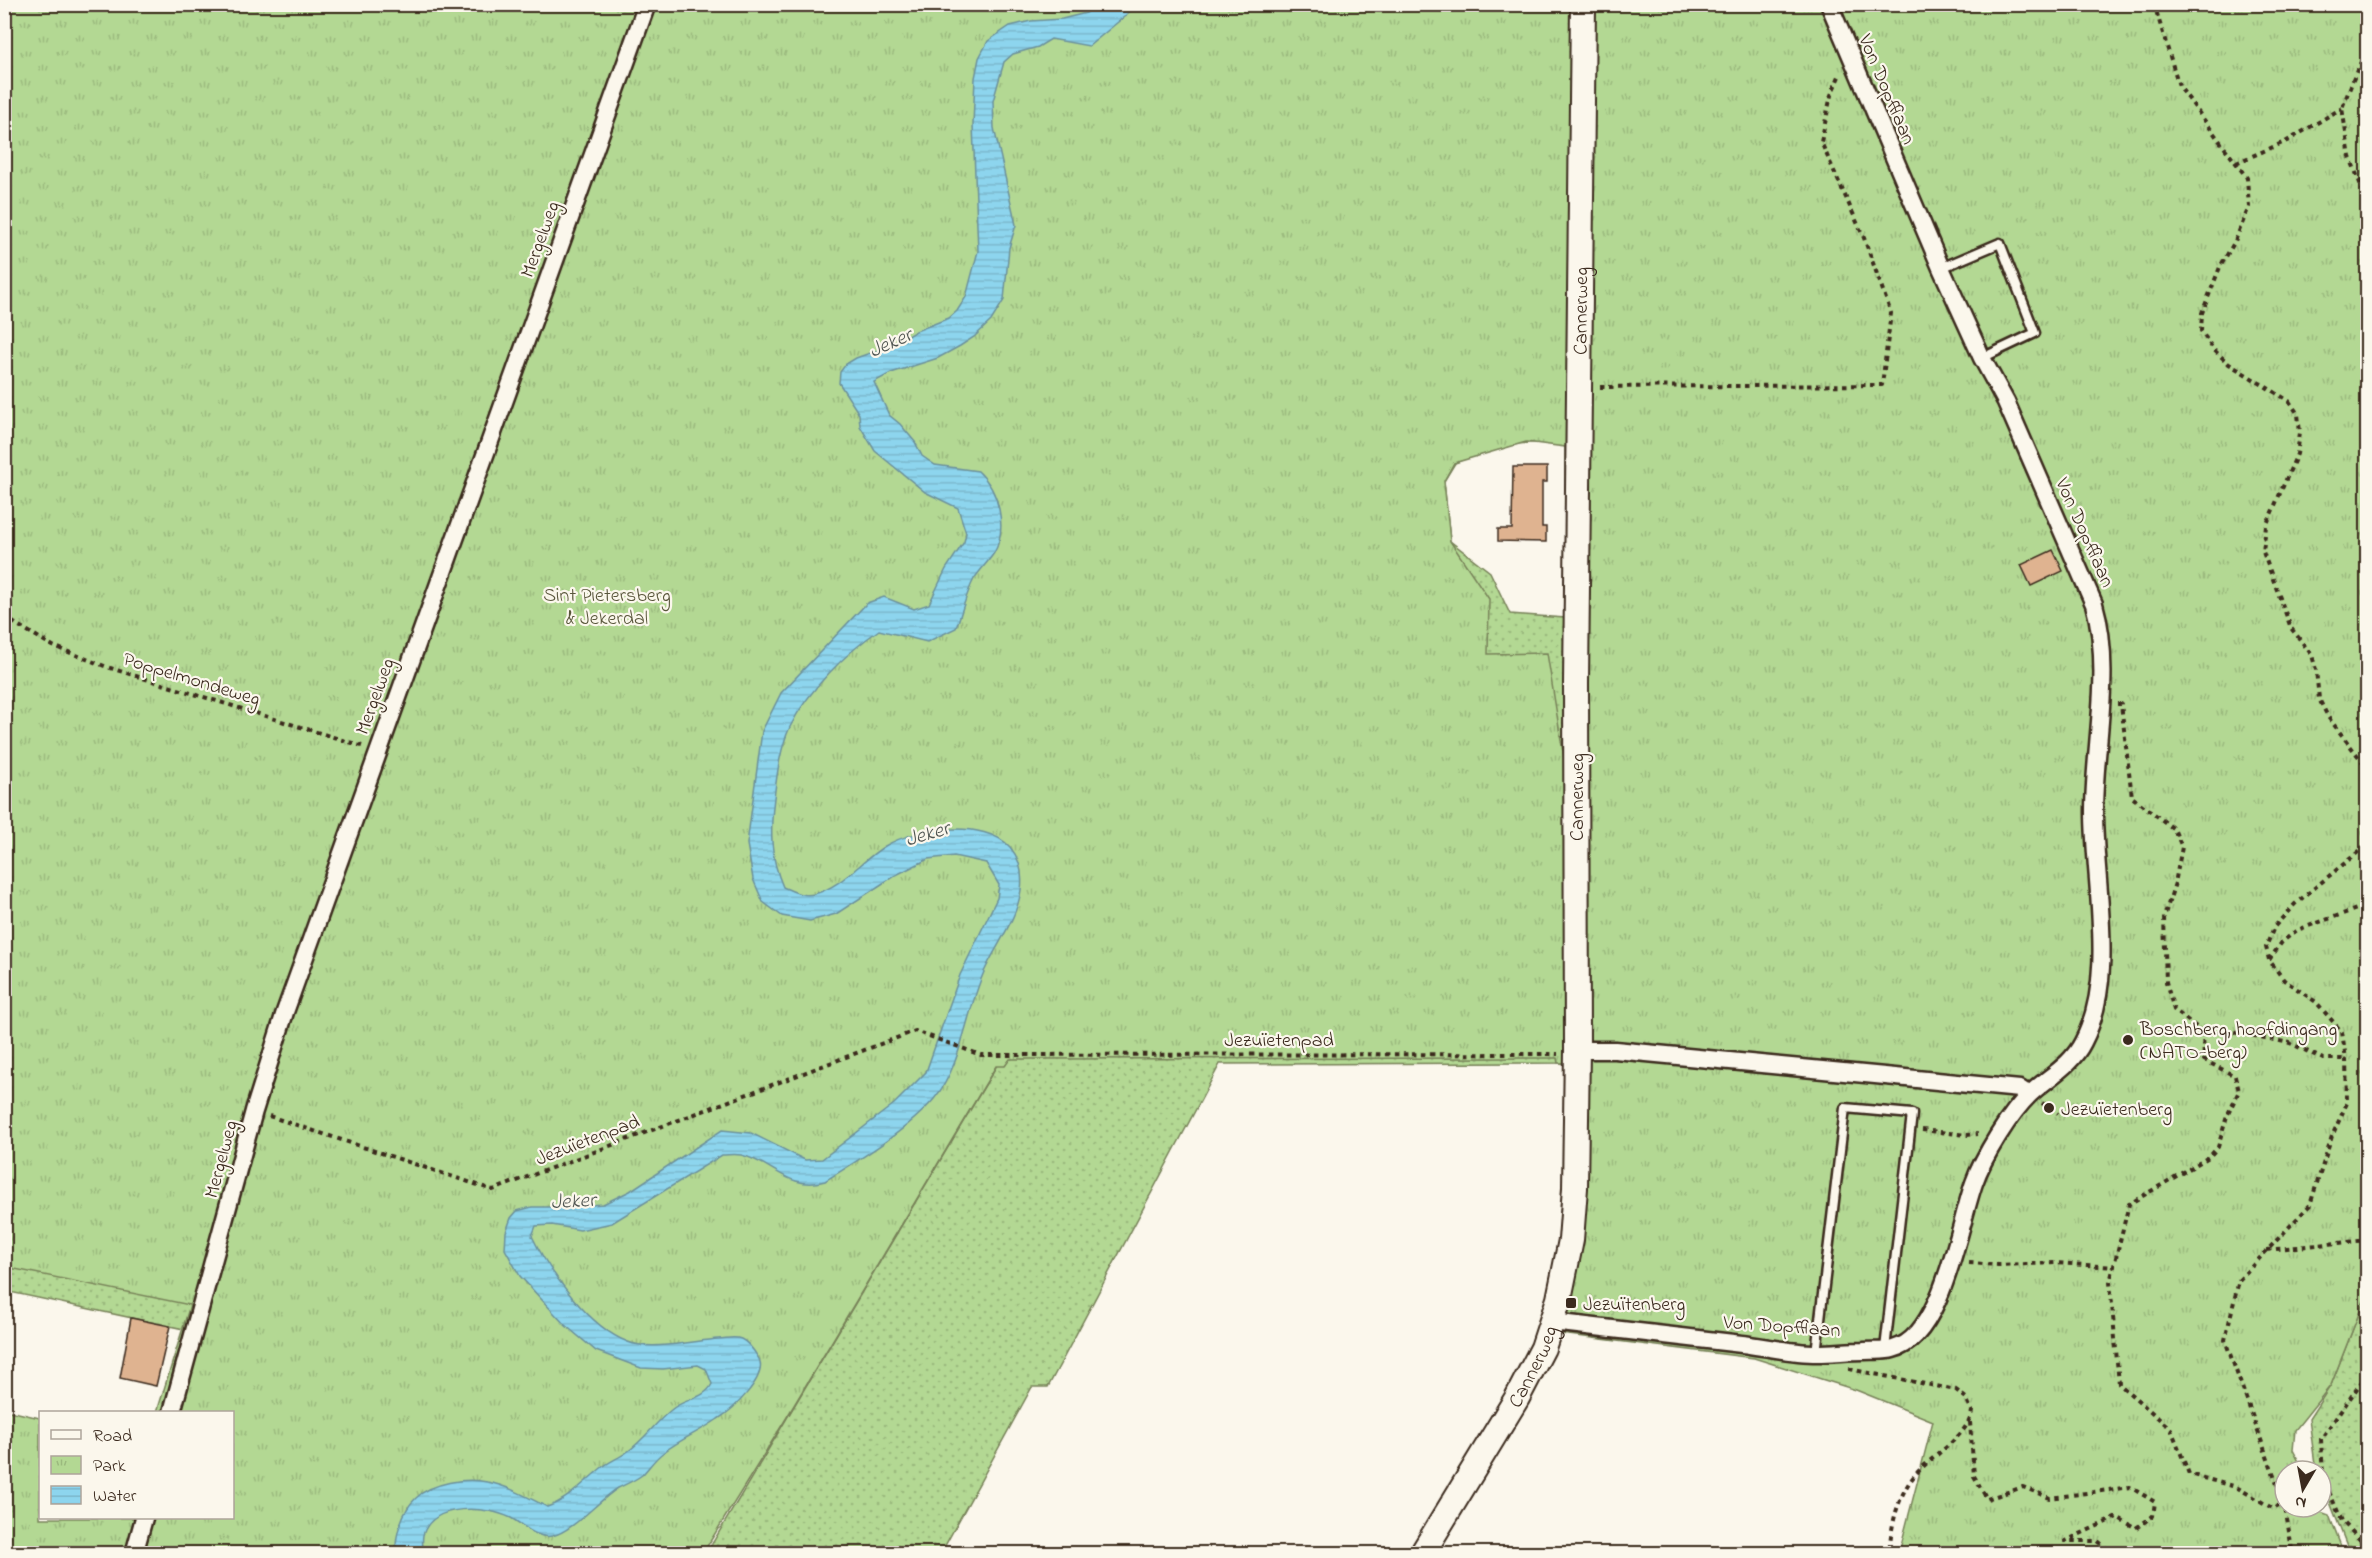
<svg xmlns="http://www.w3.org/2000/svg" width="2372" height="1558" viewBox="0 0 2372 1558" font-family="'Indie Flower',sans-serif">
<defs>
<pattern id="grass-dots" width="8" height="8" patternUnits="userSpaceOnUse" patternTransform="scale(1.5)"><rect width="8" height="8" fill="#b3d893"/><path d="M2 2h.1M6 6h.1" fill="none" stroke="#9bba7e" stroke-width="1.8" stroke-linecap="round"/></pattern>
<pattern id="park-tufts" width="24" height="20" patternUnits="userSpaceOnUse" patternTransform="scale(1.5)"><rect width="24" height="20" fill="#b3d893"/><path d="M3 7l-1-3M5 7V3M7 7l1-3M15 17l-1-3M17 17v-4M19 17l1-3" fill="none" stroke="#9bba7e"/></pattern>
<pattern id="water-rules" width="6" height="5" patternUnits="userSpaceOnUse" patternTransform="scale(1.5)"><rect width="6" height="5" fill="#8dd5ee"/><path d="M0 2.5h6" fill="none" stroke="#7bb7cc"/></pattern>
</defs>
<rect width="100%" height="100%" fill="#fbf7ec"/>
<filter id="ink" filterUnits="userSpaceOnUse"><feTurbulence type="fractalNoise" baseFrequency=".0167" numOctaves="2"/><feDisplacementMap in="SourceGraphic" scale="12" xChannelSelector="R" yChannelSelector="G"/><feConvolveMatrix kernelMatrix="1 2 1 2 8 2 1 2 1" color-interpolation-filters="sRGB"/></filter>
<g filter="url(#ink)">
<path fill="url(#grass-dots)" stroke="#778158" stroke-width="1.5" d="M1566,441L1497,445L1455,463L1444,481L1450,541L1490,572L1510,614L1565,618V1063L1220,1064L1048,1387H1032L941,1553L706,1554L997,1065L922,456Z
M5,1148L214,1217L184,1329L5,1291Z
M2367,1293V1553L2349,1551L2321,1479V1471H2318L2315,1464L2309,1419L2331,1385Z"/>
<path fill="url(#park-tufts)" stroke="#778158" stroke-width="1.5" fill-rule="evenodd" d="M5,5H2367V1293L2331,1385L2295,1430L2293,1450L2304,1471H2285V1507H2319L2318,1511L2329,1515L2342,1549L2340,1553H1899L1933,1421L1856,1390L1754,1358L1537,1331L1552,1281L1562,1223L1565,1063H1558L1557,1058L1010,1059L1005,1066H996L784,1422L703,1553L5,1554V1410L40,1418V1518H232V1412H157L190,1305L5,1267ZM1526,442L1565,447V765L1547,653L1488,654L1489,599L1450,541L1444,481L1454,463Z"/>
<path fill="url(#water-rules)" stroke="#6c919b" stroke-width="1.5" d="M1099,4L1136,5L1124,17L1089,46L1051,39L1038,47L1013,54L1004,62L993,101L994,128L1016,225L1009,248L1004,300L991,321L974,337L960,346L938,358L891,373L874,382L889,415L900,424L915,442L922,456L935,465L978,471C999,490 1008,528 994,553C988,562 980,570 974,579C966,594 962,612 956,628L927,642L879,630C846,653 808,690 790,727C780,748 777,775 774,798C770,830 770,857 783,887C793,891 803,897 814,894C842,887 862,860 885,846C914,828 985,819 1010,847C1020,859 1023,875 1021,890C1017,920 996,945 984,972C966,1012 962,1066 934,1099C908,1130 860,1159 825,1181C790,1192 773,1162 741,1155C735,1154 728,1155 722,1155L612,1223L580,1230L552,1225L536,1226L532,1236C549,1272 590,1328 628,1342C650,1351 694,1341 718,1339C726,1339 734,1336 741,1339C748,1342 755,1352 759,1359C768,1377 733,1410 718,1419C701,1431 681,1439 664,1452C655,1458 649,1468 642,1475C634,1481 626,1484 618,1488C599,1500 572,1532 552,1536C536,1539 524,1525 511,1518C487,1506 433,1502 423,1535C422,1541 423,1548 423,1553H396C395,1535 402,1511 416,1498C431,1483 466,1477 487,1482C509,1486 527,1497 547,1507C568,1500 583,1483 600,1469C608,1462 619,1458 627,1452C644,1440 655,1423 671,1410C684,1398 704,1400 712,1384L706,1369L698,1365L663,1369L641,1368L596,1351L565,1325L520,1276L505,1249L506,1232L511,1218L517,1211L532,1207H566L603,1204L630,1191L722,1130L751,1133L805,1160L822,1159L894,1104L926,1072L960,975L997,898L999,885L986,863L954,856L928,859L894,876L836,914L810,921L782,916L763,902L753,879L747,844L762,731L781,693L867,603L884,597L914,609L929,604L946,569L964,542L966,533L958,508L925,492L875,451L860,426L859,414L839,383L840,372L846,364L856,358L890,346L916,331L949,318L957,311L966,297L978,251L973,125L975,78L979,58L988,41L1010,26L1031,21L1062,19L1086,13Z"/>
<path fill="#dfb390" stroke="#3b2a1e" stroke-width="1.5" d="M1513,467H1547V482H1542V527H1546V542L1498,541V529H1512Z
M2053,550L2063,571L2031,586L2021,565Z
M131,1318L170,1326L156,1386L120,1378Z"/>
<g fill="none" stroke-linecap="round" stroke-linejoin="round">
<defs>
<path id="lane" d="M1941,268L2000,243L2035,333L1982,358
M1816,1353L1845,1108L1912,1114L1885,1349"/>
<path id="street" d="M1577,1050H1615L2020,1089L2029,1095
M1552,1322C1615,1329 1679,1337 1742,1344C1767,1347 1792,1353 1817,1353C1833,1353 1848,1351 1864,1351C1873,1350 1884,1352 1893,1349C1942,1338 1959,1225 1974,1183C1983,1157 2010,1113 2030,1094C2048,1077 2071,1066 2083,1042C2117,977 2094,882 2094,812C2094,745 2113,669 2094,604L2006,402L1982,358L1941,268L1829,4
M172,1412L254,1111L285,1012L647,4
M134,1554L144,1518"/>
<g id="secondary">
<path id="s1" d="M1422,1554L1517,1398L1543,1348L1559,1299L1571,1240L1575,1188L1577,1050L1576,683L1583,4"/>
</g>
</defs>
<use href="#lane" stroke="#3b2a1e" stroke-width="13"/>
<use href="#street" stroke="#3b2a1e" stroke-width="21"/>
<use href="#secondary" stroke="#3b2a1e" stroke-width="28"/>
<path stroke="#3b2a1e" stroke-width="4" stroke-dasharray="4.5 4.5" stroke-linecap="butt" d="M2154,4L2179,86L2247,178L2249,207L2235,241L2220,267L2202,313L2201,331L2213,349L2229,364L2289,401L2298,414L2300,433L2297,454L2266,526L2263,552L2291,628L2312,655L2316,670L2319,699L2328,717L2368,769
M2368,54L2359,65L2342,108L2350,157L2368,204
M2236,163L2287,141L2342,108
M1600,387L1882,385L1891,313L1864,238L1821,142L1831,95L1840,74
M4,617L53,646L107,667L362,746
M2117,704H2121L2132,797L2174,829L2182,847L2175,883L2164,917L2166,982L2174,1010L2203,1032H2234L2290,1043L2323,1059H2346
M2269,960L2282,942L2297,930L2368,905
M2203,1032L2204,1060L2235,1076L2239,1091L2227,1116L2218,1147L2209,1157L2129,1204L2110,1282L2119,1384L2171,1429L2189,1474L2236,1487L2274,1509L2283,1501L2225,1340L2239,1280L2310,1205L2332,1136L2347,1103L2346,1059L2342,1032L2316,1002L2284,980L2269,960L2266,947L2274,927L2295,904L2368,844
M2042,1103L2058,1114
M269,1116L493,1190L915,1031L981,1055L1558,1054
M1922,1130L1967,1135L1978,1134
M2267,1250L2368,1240
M1969,1263L1998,1265L2057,1263L2114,1267
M1849,1369L1956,1390L1966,1398L1972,1411C1969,1436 1931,1456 1915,1475C1897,1496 1891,1527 1889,1554
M2368,1373L2321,1439L2323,1478L2342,1521L2368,1548
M1970,1422L1974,1476L1987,1499L2023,1487L2050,1498L2130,1487L2155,1502L2153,1516L2136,1528L2117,1517L2065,1541H2098L2113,1554
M2284,1501L2292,1550L2291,1554"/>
<use href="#lane" stroke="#fbf7ec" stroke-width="8"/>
<use href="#street" stroke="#fbf7ec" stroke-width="16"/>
<use href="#secondary" stroke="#fbf7ec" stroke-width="24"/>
</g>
</g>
<g fill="#3b2a1e" stroke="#fbf7ec" stroke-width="2">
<circle cx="2128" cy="1040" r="6"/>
<circle cx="2049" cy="1108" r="6"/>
<rect x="1565" y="1297" width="12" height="12" rx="3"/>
</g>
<g text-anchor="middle" stroke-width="4.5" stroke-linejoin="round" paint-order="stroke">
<g font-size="20" fill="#3b2a1e" stroke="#fbf7ec">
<text transform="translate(1888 89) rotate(67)" y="7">Von Dopfflaan</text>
<text transform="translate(539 239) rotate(-70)" y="7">Mergelweg</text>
<text dy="7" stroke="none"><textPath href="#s1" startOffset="1280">Cannerweg</textPath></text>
<text transform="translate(2086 532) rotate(66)" y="7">Von Dopfflaan</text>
<text transform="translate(192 678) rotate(17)" y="7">Poppelmondeweg</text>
<text transform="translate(374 696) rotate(-70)" y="7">Mergelweg</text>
<text transform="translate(1576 797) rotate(-90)" y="7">Cannerweg</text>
<text x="1279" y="1046">Jezuïetenpad</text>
<text transform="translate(587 1139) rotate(-21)" y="7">Jezuïetenpad</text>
<text transform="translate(220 1159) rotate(-75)" y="7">Mergelweg</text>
<text transform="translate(1782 1325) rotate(4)" y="7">Von Dopfflaan</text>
<text dy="7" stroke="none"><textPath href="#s1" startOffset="218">Cannerweg</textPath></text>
</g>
<g font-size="20" fill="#59563b" stroke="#fbf7ec">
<text x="607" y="601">Sint Pietersberg<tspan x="607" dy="23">&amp; Jekerdal</tspan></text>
</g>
<g font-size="20" fill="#3b2a1e" stroke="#fbf7ec" text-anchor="start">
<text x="2140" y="1035">Boschberg, hoofdingang<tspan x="2140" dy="23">(NATO-berg)</tspan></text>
<text x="2061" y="1115">Jezuïetenberg</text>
<text x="1583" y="1310">Jezuïtenberg</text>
</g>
<g font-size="21" font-style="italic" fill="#505552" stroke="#fbf7ec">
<text transform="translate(890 342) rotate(-24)" y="7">Jeker</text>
<text transform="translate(927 833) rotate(-16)" y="7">Jeker</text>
<text transform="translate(573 1200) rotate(-3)" y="7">Jeker</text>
</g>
</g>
<rect width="2372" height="1558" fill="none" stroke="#fbf7ec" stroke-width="24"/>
<rect x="12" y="12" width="2348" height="1534" fill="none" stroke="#3b2a1e" stroke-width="2" filter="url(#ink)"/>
<rect x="39" y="1411" width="195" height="108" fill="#fbf7ec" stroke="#aea59a" stroke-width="1.5"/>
<rect x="51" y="1430" width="30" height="9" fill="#fbf7ec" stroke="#aea59a" stroke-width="1.5"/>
<text x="93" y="1441" font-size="18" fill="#3b2a1e">Road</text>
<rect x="51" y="1456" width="30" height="18" fill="url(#park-tufts)" stroke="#aea59a" stroke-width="1.5"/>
<text x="93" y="1471" font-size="18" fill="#3b2a1e">Park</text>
<rect x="51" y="1486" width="30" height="18" fill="url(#water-rules)" stroke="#aea59a" stroke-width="1.5"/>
<text x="93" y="1501" font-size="18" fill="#3b2a1e">Water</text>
<g transform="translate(2303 1489) rotate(190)"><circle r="28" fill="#fbf7ec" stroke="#aea59a" stroke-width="1.5"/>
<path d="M0-4.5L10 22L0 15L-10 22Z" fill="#3b2a1e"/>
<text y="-9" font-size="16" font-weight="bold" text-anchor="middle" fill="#3b2a1e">N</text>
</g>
</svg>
